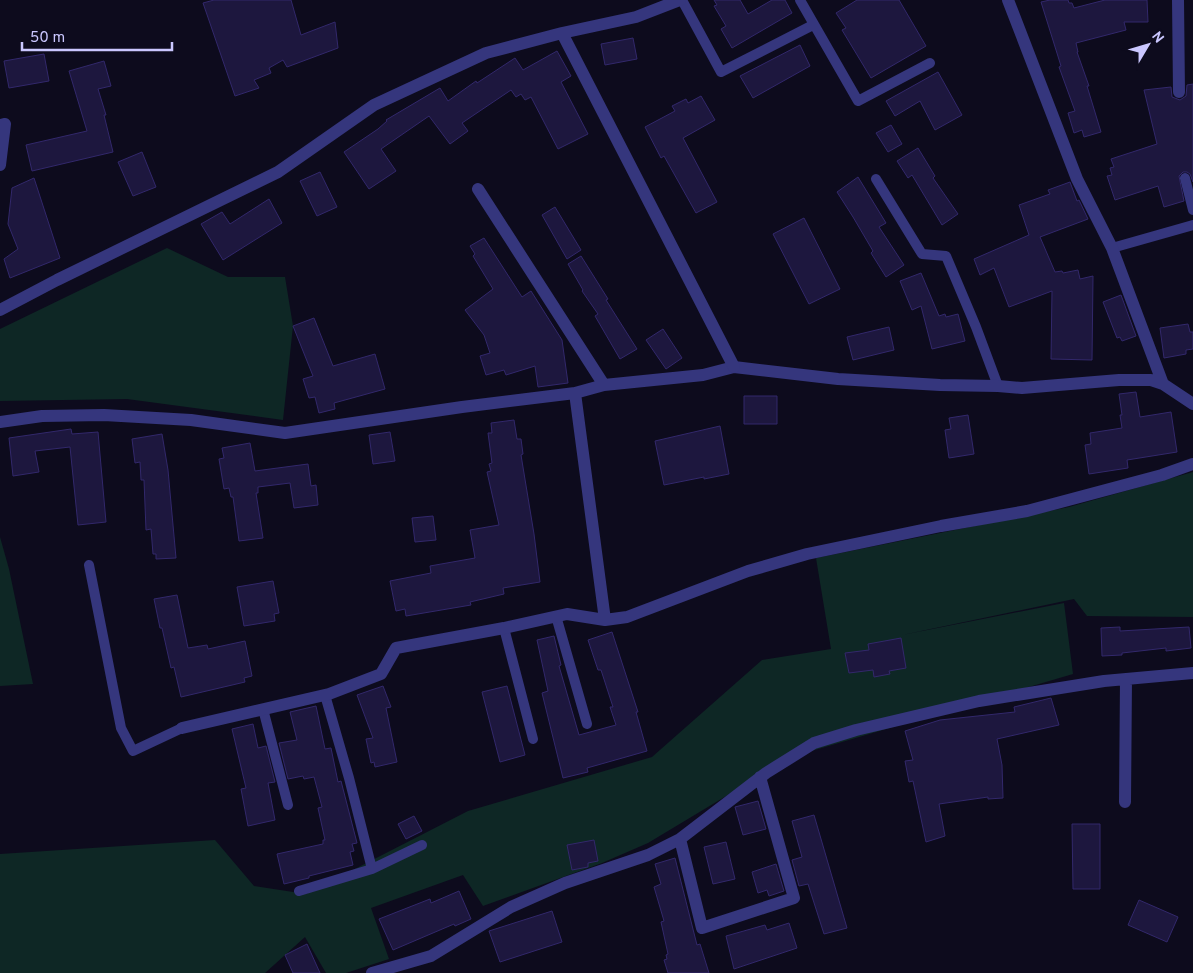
<svg xmlns="http://www.w3.org/2000/svg" width="1193" height="973" viewBox="0 0 1193 973" font-family="Overpass,sans-serif">
<rect width="100%" height="100%" fill="#0d0b1d"/>
<path fill="#0e2725" d="M167,248L228,277H285L293,326L283,420L127,399L0,401V329Z
M1193,472V617L1087,616L1074,599L902,635L1064,603L1073,674L791,757L648,843L602,863L483,906L463,875L371,908L389,959L346,973H326L305,937L265,973H0V854L215,840L254,886L306,894L468,811L652,757L762,660L831,649L816,558L1069,507Z
M0,537L9,569L33,684L0,686Z"/>
<path fill="#1d173e" stroke="#32286b" d="M214,0H291L301,35L335,22L338,48L287,67L283,60L269,68L271,73L254,80L259,88L235,96L203,3Z
M714,0H740L748,14L772,0H785L792,13L732,48L721,29L726,26L714,6L717,5Z
M857,0H899L926,46L871,78L842,30L846,28L836,13Z
M1050,0H1068L1069,3H1072L1074,8L1105,0H1147L1148,22H1124L1126,30L1076,43L1078,52H1077L1089,86H1087L1101,132L1084,137L1082,130L1074,133L1068,113L1075,111L1059,67L1061,66L1041,2Z
M633,38L637,59L605,65L601,44Z
M800,45L810,66L753,98L740,76Z
M557,51L571,76L561,82L588,134L558,149L531,97L525,100L521,94L516,97L511,90L462,123L468,131L450,144L429,116L381,149L396,171L369,189L344,152L378,129L387,121L386,120L440,88L448,101L476,81L477,83L515,58L523,70Z
M44,54L49,81L9,88L4,61Z
M104,61L111,86L98,89L106,115H104L113,152L32,171L26,145L87,131L69,71Z
M938,72L962,115L935,130L920,101L895,116L886,101Z
M1193,84V182L1190,174L1187,172H1183L1179,176L1184,201L1164,207L1158,186L1115,200L1107,176L1112,175L1110,168L1114,167L1111,159L1157,144L1144,90L1171,87L1172,97L1180,100L1186,96L1187,85Z
M701,96L715,120L683,138L717,202L696,213L664,156L661,158L645,127L675,111L672,106L686,99L688,103Z
M891,125L902,144L888,152L876,133Z
M918,148L935,176L933,178L958,214L942,225L912,175L908,178L897,161Z
M142,152L156,187L133,196L118,162Z
M320,172L337,207L317,216L300,181Z
M858,177L886,223L879,227L904,265L886,277L871,253L873,251L853,217L837,192Z
M34,178L60,258L10,278L4,259L18,249L8,224L12,188Z
M1070,182L1077,201L1079,200L1088,219L1040,237L1055,272L1062,271L1063,273L1078,270L1080,279L1093,276L1092,360L1051,359L1052,291L1009,307L994,268L980,275L974,259L1029,235L1019,205L1050,194L1048,190Z
M269,199L282,223L223,260L201,224L222,212L230,224Z
M555,207L581,250L567,259L542,215Z
M804,218L840,289L809,304L773,234Z
M484,238L522,297L531,291L562,340L568,383L538,387L535,366L506,375L504,370L486,375L480,356L490,353L484,335L465,310L493,289L473,256L475,254L470,246Z
M581,256L608,299L606,300L637,349L620,359L595,316L598,314L582,291L583,290L568,264Z
M921,273L939,316L945,314L946,317L958,314L965,341L932,349L921,306L912,310L900,281Z
M1121,295L1136,336L1122,341L1120,337L1117,338L1103,302Z
M314,318L333,366L375,354L385,389L334,403L335,409L319,413L315,397L309,398L303,379L313,376L293,326Z
M1188,324L1190,332H1193V349L1186,350V354L1164,358L1160,328Z
M889,327L894,350L853,360L847,337Z
M663,329L682,358L666,369L646,340Z
M1136,392L1140,417L1171,412L1177,452L1127,460L1128,468L1089,474L1085,445L1091,444L1090,433L1122,428L1120,415H1122L1119,394Z
M744,396H777V424H744Z
M968,415L974,454L949,458L945,430L951,429L949,418Z
M514,420L517,439H521L523,454L521,455L534,534L540,582L503,588L504,594L470,602L471,605L406,616L405,609L396,611L390,581L431,573L430,566L475,558L470,530L499,525L487,472L491,471L489,464L492,463L488,433H492L491,423Z
M720,426L729,474L704,479V477L664,485L655,441Z
M71,429L72,434L98,432L106,522L78,525L70,447L35,451L39,472L13,476L9,438Z
M390,432L395,461L373,464L369,435Z
M162,434L168,470L176,558L156,559V554H153L151,529L146,530L144,480H141L140,462L135,463L132,439Z
M250,443L255,471L308,464L311,486L316,485L318,505L294,508L290,483L258,487V493H256L263,538L239,541L233,497H231L229,488L224,489L219,459L224,458L222,448Z
M433,516L436,540L415,542L412,518Z
M273,581L279,613L274,614L275,621L244,626L237,587Z
M177,595L188,648L207,645L208,649L245,641L252,676L244,678L245,682L181,697L174,667L171,668L162,628H160L154,599Z
M1120,627V631L1189,627L1191,648L1166,651V648L1122,653V655L1102,656L1101,628Z
M612,632L638,712H636L647,751L587,768L588,772L563,778L542,693L548,691L537,640L554,636L561,665L559,666L579,735L616,725L610,707H613L601,670H598L588,640Z
M901,638L906,668L889,671L890,674L874,677L873,670L849,673L845,653L869,650L868,644Z
M383,686L391,707L386,708L397,762L375,767L374,762L371,763L366,739L373,738L357,695Z
M507,686L525,755L500,762L482,692Z
M1051,698L1059,725L997,739L1002,765L1003,798L988,799V797L939,804L945,836L926,842L913,781L909,782L905,761L913,760L905,731L940,720L1015,712L1014,707Z
M316,706L325,749L331,748L338,782L341,781L357,843L352,844L354,851L350,852L353,865L309,876V878L284,884L277,854L323,844V840H325L318,808L322,807L314,777L304,779L303,776L288,779L279,743L297,740L290,712Z
M253,724L258,748L266,746L275,782L268,783L275,820L248,826L241,789L246,788L232,729Z
M758,801L766,829L743,835L735,807Z
M814,815L847,928L824,934L808,884L799,886L792,860L802,857L792,821Z
M414,816L422,831L406,839L398,824Z
M1072,824H1100V889H1073Z
M594,840L598,861L588,863V867L572,870L567,845Z
M726,842L735,879L713,884L704,847Z
M675,858L697,945L700,944L709,973H668L664,960L667,959L666,955L668,954L661,922L664,921L654,887L661,884L655,864Z
M776,864L784,891L769,896L767,890L758,893L752,872Z
M459,891L471,919L455,926L454,924L393,950L379,919L430,899L431,903Z
M1139,900L1178,917L1167,942L1128,925Z
M552,911L562,942L500,962L489,931Z
M789,923L797,948L734,969L726,936L765,925L767,930Z
M307,944L320,973H293L285,955Z"/>
<g fill="none" stroke-linecap="round" stroke-linejoin="round">
<path stroke="#35367d" stroke-width="10" d="M682,0L721,72L813,25
M800,0L858,101L930,63
M1185,178L1193,210
M876,179L922,254L946,256L976,327L998,386
M1112,248L1193,225
M89,565L121,728L133,751L182,728
M556,616L587,724
M504,628L533,739
M325,695L349,778L372,869
M263,709L288,805
M299,891L372,869L422,845"/>
<path stroke="#35367d" stroke-width="12" d="M1008,0L1077,179L1112,248L1163,384
M1178,0L1179,92
M0,125L5,124L0,165
M478,189L604,385
M575,393L605,620
M0,422L42,416L104,415L191,420L285,433L462,407L575,393L604,385L703,375L734,367L838,379L940,385L998,386L1022,388L1119,380H1151L1163,384L1193,404
M182,728L329,694L381,674L396,648L504,628L567,614L605,620L627,617L748,571L807,554L941,526L1027,511L1162,475L1193,464
M1125,802L1126,679
M680,839L702,928L794,898L760,777
M372,973L431,956L511,907L565,883L648,855L680,839L766,773L814,743L856,730L979,701L1104,681L1193,673"/>
<path stroke="#35367d" stroke-width="12" d="M562,33L734,367
M0,310L57,280L278,172L374,105L486,53L562,33L636,17L680,0"/>
</g>
<g transform="translate(1148 45) rotate(52)" stroke="#0d0b1d" stroke-width="4" paint-order="stroke">
<path d="M0-4L9 19L0 12L-9 19Z" fill="#cac7ff"/>
<text y="-8" font-size="14" font-weight="bold" text-anchor="middle" fill="#cac7ff">N</text>
</g>
<path d="M22 42v8h150v-8" fill="none" stroke="#cac7ff" stroke-width="2.5"/>
<text x="30" y="42" font-size="15" fill="#cac7ff" stroke="#0d0b1d" stroke-width="4" paint-order="stroke">50 m</text>
</svg>
